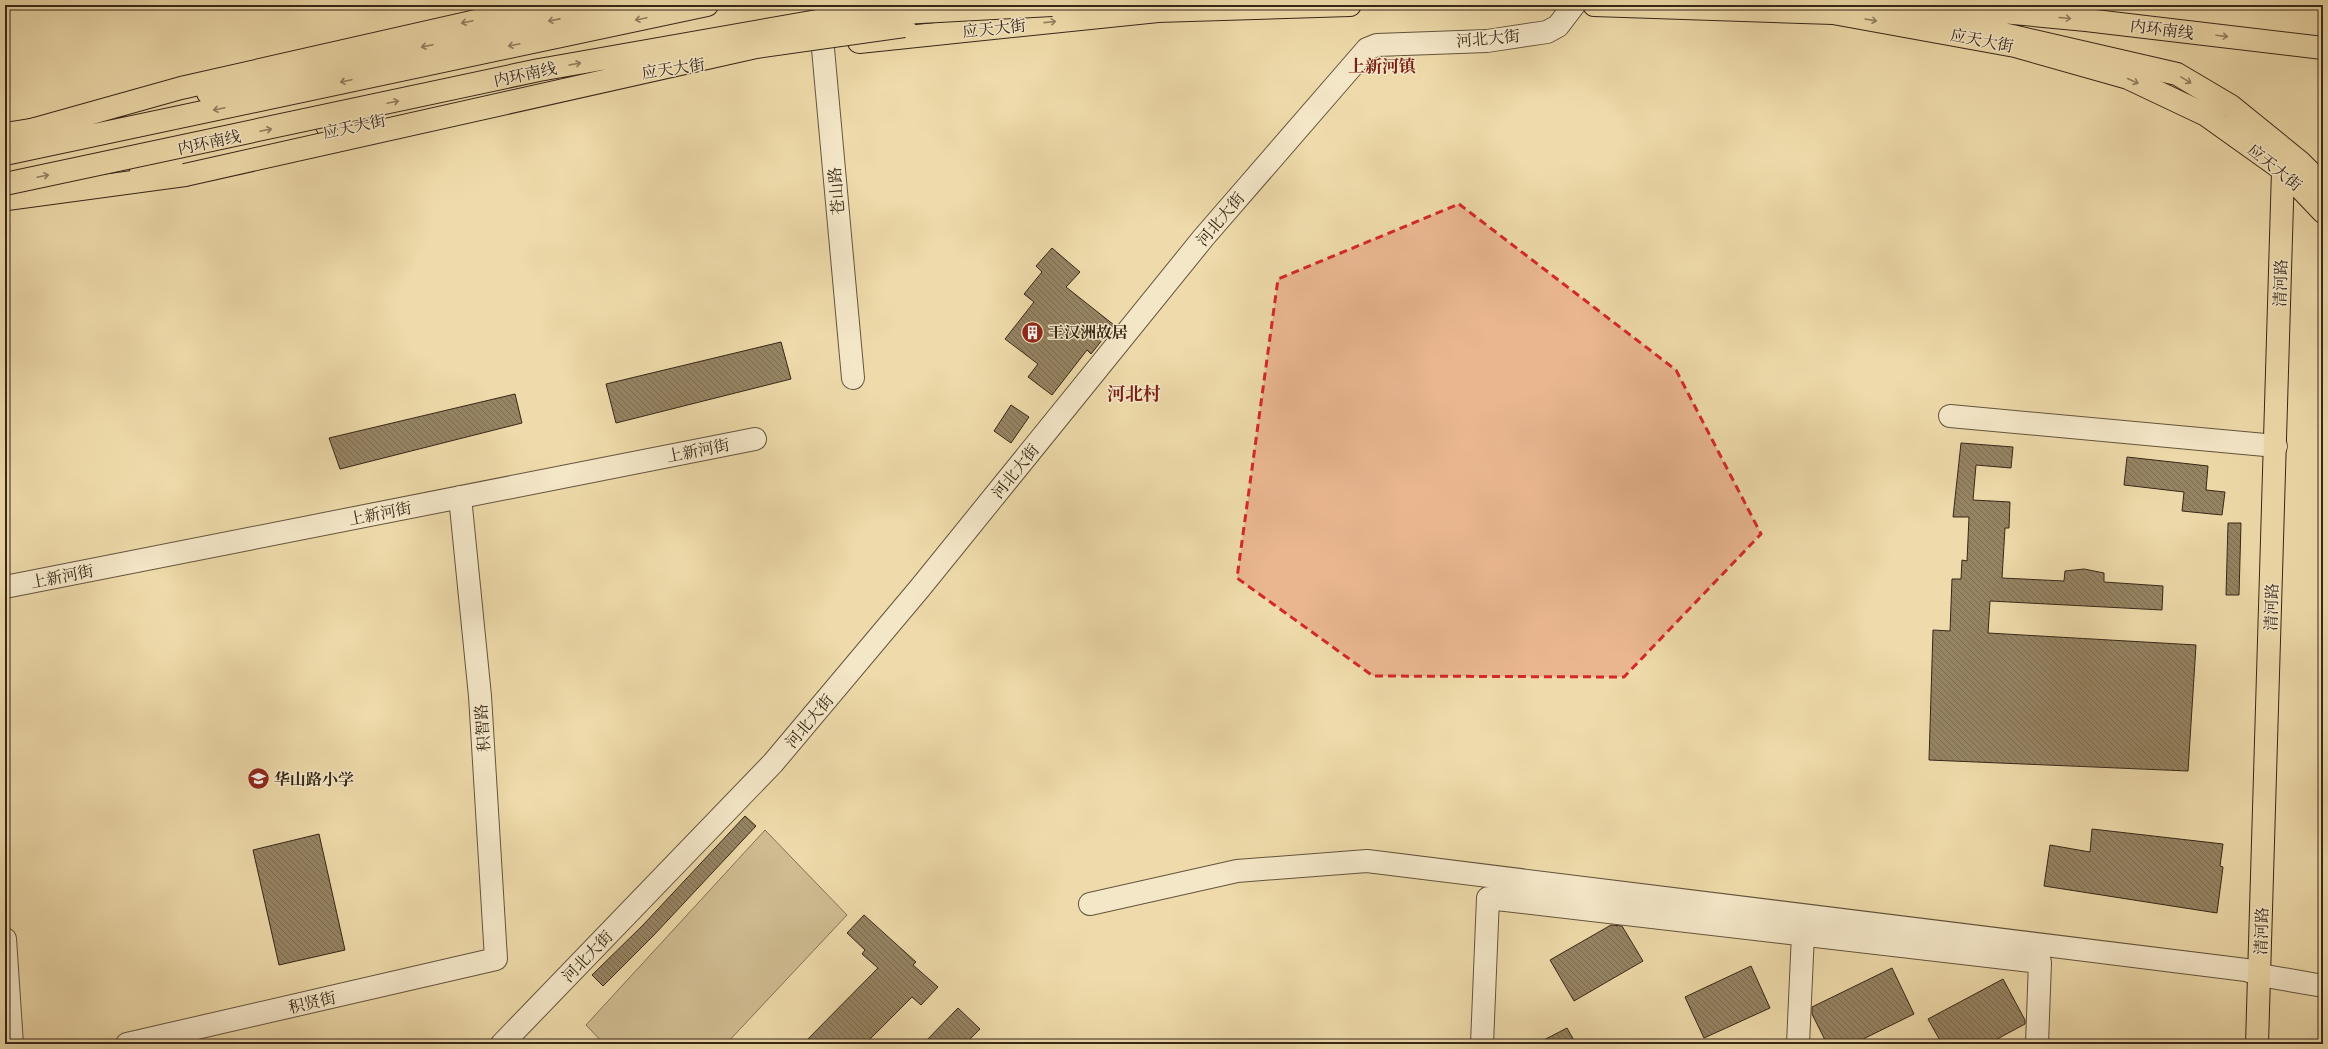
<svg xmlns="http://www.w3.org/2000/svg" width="2328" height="1049" viewBox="0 0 2328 1049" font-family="Vollkorn,'Noto Serif SC',serif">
<defs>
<pattern id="building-back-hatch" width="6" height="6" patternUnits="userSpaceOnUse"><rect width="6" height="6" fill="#968463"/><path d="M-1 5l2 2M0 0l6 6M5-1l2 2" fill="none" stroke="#7b6c51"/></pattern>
</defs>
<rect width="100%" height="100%" fill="#eedaaa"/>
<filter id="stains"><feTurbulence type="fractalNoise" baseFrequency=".005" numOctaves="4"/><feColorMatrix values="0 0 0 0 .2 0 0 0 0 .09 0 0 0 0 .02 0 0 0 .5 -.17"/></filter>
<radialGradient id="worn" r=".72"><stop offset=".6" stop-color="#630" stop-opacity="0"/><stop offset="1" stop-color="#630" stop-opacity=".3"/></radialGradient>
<path fill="#cfbc91" stroke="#827254" d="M765,830L847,915L726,1044H604L586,1025Z"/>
<path fill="url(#building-back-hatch)" stroke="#362717" d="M1052,248L1080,272L1066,287L1114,325L1091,354L1087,350L1052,395L1028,377L1038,364L1005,339L1034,302L1024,294L1042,272L1036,266Z
M781,342L791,379L616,423L606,384Z
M515,394L522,423L340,469L329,438Z
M1011,405L1029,417L1011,443L994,431Z
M1961,443L2013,447L2011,468L1976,465L1973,500L2010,502L2009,528H2005L2002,578L2064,581L2065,571L2084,569L2104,573V582L2163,586L2162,610L1990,601L1988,633L2196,645L2188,771L1929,760L1933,630L1950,631L1952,579H1961L1962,560L1967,561L1969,517H1953Z
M2127,457L2208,466L2206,490L2225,492L2222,515L2182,511L2184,492L2124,485Z
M2228,523H2241L2239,595H2226Z
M745,816L756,826L654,935L603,986L592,975L643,925Z
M2092,829L2223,844L2220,866L2223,867L2217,913L2044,886L2050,845L2090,852Z
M319,834L345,950L279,965L253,850Z
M864,915L916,962L913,965L938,987L921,1005L912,997L865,1044H803L878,968L862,954L865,950L847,933Z
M1611,925L1622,926L1643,961L1574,1001L1550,960Z
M1751,966L1770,1008L1704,1038L1685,997Z
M1892,968L1914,1014L1853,1044H1827L1812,1014V1007Z
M2003,979L2025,1020V1024L1988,1044H1942L1928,1019Z
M958,1008L980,1029L965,1044H923Z
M1567,1028L1576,1044H1536Z"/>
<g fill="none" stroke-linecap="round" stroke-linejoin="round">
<defs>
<path id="minor" d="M819,5L853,378
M1950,416L2276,446
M5,587L755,439
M1090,904L1237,871L1367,861L2246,970L2260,975L2323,986
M5,939L12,1044
M127,1044L496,959L480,696L460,497
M502,1044L773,763L920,588L1204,237L1367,49L1377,45L1487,41L1547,32L1558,26L1574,5
M1482,1044L1488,898L2040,962L2037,1044
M1798,1044L1803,934"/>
<path id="major" d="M1594,5L1833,13L2015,46L2128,78L2206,115L2283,170L2323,212
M859,42L1158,11L1350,5
M208,93L536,23L634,5
M5,134L43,128
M141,172L307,137
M2257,1044L2283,170"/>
<path id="highway" d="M1877,5L2177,74L2231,106L2300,162L2323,185
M1928,5L2086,20L2323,48
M24,132L181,88L546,5
M5,154L707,5
M7,199L185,175"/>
</defs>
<use href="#minor" stroke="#64543c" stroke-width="24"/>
<use href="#major" stroke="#362717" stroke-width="24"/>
<use href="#highway" stroke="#362717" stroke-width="24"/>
<use href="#minor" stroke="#f4e7c8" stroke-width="22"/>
<use href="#major" stroke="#eedaaa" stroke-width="22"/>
<use href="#highway" stroke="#eedaaa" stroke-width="22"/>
<defs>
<path id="highway-bridge" d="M185,175L756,47L904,26
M5,184L539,70L846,16L1052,5"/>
</defs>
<use href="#highway-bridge" stroke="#362717" stroke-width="24" stroke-linecap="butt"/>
<use href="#highway-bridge" stroke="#eedaaa" stroke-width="22"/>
</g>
<defs><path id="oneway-shaft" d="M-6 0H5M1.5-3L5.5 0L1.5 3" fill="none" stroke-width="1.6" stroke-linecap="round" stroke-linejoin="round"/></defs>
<g stroke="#928060">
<use href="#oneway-shaft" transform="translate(2065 18) rotate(5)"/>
<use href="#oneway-shaft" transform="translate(641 19) rotate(168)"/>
<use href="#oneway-shaft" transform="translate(554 20) rotate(169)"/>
<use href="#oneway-shaft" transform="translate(1871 20) rotate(10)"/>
<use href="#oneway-shaft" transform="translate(467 22) rotate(168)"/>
<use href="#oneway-shaft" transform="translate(1050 22) rotate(-6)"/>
<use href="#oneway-shaft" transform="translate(2222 36) rotate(7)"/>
<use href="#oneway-shaft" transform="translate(514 45) rotate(168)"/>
<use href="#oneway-shaft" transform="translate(427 46) rotate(168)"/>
<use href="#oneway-shaft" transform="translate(575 64) rotate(-10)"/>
<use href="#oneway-shaft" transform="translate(2186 80) rotate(31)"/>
<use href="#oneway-shaft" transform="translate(346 81) rotate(168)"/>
<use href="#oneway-shaft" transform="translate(2133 81) rotate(25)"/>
<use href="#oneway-shaft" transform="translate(393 102) rotate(-12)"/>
<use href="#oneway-shaft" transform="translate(219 109) rotate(168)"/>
<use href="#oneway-shaft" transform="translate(266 130) rotate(-12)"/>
<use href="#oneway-shaft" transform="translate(43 176) rotate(-12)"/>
</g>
<path fill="#d62828" fill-opacity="0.2" stroke="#d62828" stroke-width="3" stroke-dasharray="8 5" stroke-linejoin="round" d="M1459,204L1676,370L1761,534L1624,677L1373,676L1237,578L1278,279Z"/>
<defs>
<symbol id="building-disc" viewBox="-11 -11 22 22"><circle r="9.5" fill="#8f2418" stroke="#f4e7c8"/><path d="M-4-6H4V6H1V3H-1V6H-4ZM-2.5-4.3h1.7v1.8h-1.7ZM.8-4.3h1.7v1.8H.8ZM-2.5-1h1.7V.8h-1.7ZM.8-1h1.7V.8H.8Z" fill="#fff"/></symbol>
<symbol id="school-disc" viewBox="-11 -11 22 22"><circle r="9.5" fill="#8f2418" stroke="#f4e7c8"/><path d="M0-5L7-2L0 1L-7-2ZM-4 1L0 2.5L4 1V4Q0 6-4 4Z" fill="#fff"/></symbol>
</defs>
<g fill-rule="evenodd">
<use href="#building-disc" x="1020" y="320" width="25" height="25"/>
<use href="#school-disc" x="246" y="766" width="25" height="25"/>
</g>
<g text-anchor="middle" stroke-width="3" stroke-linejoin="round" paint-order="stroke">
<g font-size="16" fill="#362717" stroke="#f4e7c8">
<text transform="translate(994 28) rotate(-6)" y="6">应天大街</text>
<text transform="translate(2162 29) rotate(7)" y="6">内环南线</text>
<text transform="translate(1488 38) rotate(-5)" y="6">河北大街</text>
<text transform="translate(1982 40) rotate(11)" y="6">应天大街</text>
<text transform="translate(673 68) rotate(-8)" y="6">应天大街</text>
<text transform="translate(525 74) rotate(-12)" y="6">内环南线</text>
<text transform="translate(354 126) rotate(-12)" y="6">应天大街</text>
<text transform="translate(209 142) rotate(-12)" y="6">内环南线</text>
<text transform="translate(2275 167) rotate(39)" y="6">应天大街</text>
<text transform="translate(836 191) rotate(-95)" y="6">苍山路</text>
<text transform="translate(1220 219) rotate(-50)" y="6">河北大街</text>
<text transform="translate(2280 283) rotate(-88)" y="6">清河路</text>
<text transform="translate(698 450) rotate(-11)" y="6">上新河街</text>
<text transform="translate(1015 471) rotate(-51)" y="6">河北大街</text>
<text transform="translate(380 513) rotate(-11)" y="6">上新河街</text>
<text transform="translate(62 576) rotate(-11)" y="6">上新河街</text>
<text transform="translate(2271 607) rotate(-88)" y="6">清河路</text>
<text transform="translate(809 721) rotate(-50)" y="6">河北大街</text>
<text transform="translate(482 728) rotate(-94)" y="6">积智路</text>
<text transform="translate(2261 931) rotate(-88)" y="6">清河路</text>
<text transform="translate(587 956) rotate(-46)" y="6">河北大街</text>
<text transform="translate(312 1002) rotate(-13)" y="6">积贤街</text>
</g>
<g font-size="16" font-weight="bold" fill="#362717" stroke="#f4e7c8" text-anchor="start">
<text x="1048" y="338">王汉洲故居</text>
<text x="274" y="785">华山路小学</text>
</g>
<g font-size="17" font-weight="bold" fill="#7a1f14" stroke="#f4e7c8">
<text x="1382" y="72">上新河镇</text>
</g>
<g font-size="18" font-weight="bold" fill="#7a1f14" stroke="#f4e7c8">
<text x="1134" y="400">河北村</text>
</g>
</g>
<rect width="2328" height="1049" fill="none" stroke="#eedaaa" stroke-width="20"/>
<rect x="6" y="6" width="2316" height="1037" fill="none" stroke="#362717" stroke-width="2"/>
<rect x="10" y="10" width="2308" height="1029" fill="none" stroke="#362717"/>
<rect width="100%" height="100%" filter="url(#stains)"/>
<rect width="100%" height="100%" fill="url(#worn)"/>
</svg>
